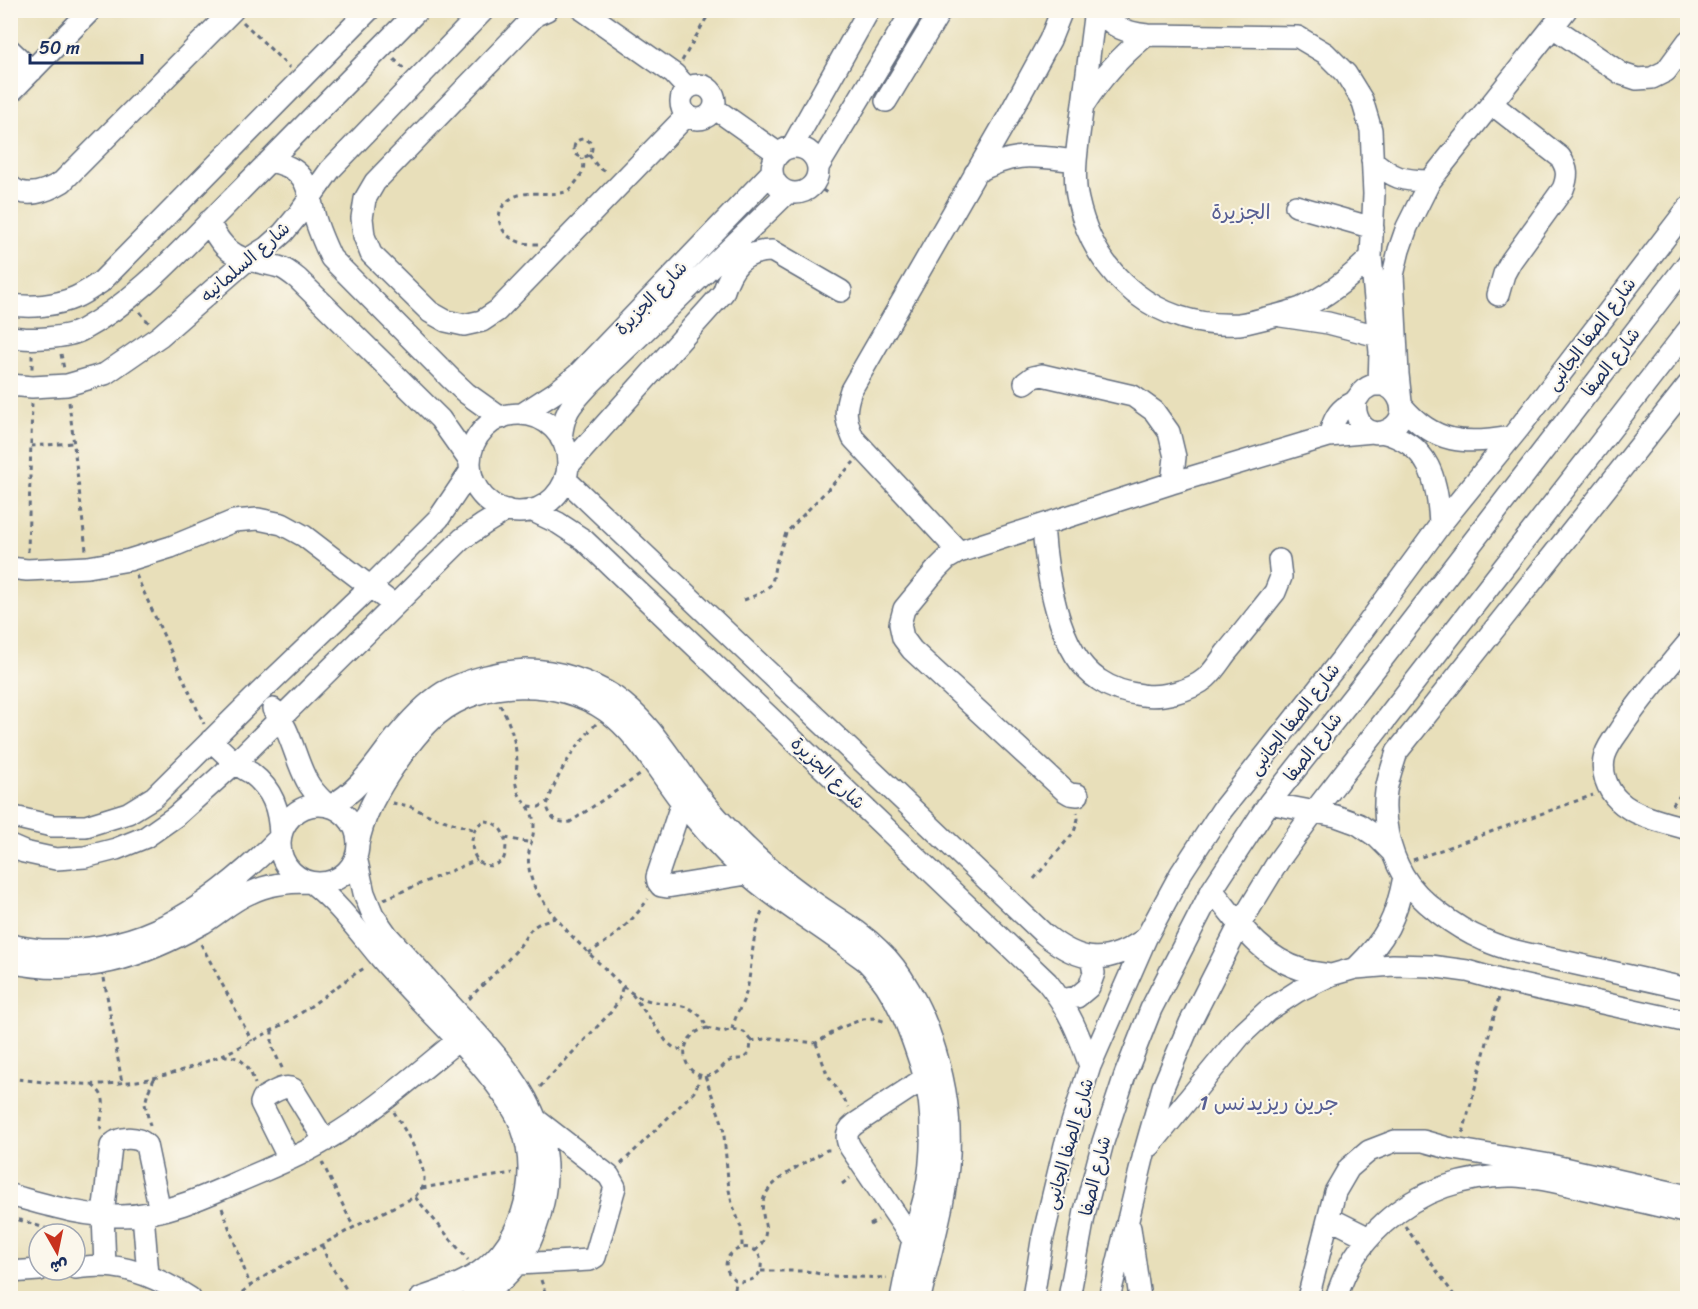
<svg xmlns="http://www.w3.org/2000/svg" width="1698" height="1309" viewBox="0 0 1698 1309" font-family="Sriracha,'Playpen Sans Arabic',sans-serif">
<rect width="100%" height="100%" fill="#fbf7ec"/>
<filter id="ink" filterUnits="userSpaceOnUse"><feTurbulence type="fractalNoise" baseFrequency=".0167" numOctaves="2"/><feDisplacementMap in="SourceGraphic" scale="12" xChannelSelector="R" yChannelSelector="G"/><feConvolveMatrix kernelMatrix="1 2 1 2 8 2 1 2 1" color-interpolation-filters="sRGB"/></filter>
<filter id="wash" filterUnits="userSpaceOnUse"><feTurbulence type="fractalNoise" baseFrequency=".008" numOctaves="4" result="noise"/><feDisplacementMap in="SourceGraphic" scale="24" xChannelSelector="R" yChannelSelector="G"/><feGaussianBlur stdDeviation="1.35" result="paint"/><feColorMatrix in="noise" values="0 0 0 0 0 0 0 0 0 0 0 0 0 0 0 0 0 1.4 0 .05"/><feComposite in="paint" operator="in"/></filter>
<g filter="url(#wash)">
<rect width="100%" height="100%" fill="#e8dfba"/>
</g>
<g filter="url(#ink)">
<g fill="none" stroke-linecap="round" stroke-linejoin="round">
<defs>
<path id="minor" d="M547,10L536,15L375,182L365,199L362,218L364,236L371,254L430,312L446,321L464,325L482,321L497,311L687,115
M583,10L674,74L687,88
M1095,10C1090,47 1086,83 1081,119C1078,144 1072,175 1078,200C1095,278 1159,329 1239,324C1248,323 1258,320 1266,318C1278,315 1290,312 1301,308C1328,296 1350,278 1371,257
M1100,10C1113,29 1126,32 1147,35L1298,37L1325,53L1346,74L1362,100L1371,130L1374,194L1371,257L1380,352L1379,385
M1553,27L1622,74L1637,79L1652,78L1666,71L1688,41
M10,50L32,71
M681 102a17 17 0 1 1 34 0a17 17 0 1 1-34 0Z
M10,93L91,10
M886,101L941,10
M1085,103C1102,76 1122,55 1147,35
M1492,104L1560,157C1568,169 1568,176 1563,189L1511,261L1504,274L1498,295
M714,108L779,154
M792,147L869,10
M772 170a23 23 0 1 1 46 0a23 23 0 1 1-46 0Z
M1372,160C1393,178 1402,181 1430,181
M269,161C308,168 307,186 315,218C319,232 325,245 331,258L451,379L466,393L501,418
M818,167L913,10
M975,173C1015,151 1033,156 1076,161
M10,186C25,200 47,191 62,182L233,10
M1296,206L1373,228
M209,221C217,240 228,255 249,260C260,263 271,264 282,268C287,270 293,275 298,279L440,419L469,460
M10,304C29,309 58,305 76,297C85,293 93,287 101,282L369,10
M1281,316L1328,323L1378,336
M10,336C27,341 67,338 82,330C136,301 180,251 223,208C288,142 353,76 418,10
M1025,383L1033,377L1042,375L1133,396L1154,411L1169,432L1175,457L1172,483
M10,385L32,387L67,385L105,374L160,336L247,260L266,248L283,233L298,215L330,170L484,10
M1688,385L1397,752C1393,765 1388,778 1386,791C1382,818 1389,851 1403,875C1418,901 1456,928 1484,940C1510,952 1539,956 1567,962C1607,971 1647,980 1688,989
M1401,402L1398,374L1393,275L1399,250L1407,227L1430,181L1566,10
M1402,406C1434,444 1466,445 1511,437
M522,414L556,392L577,375L772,172
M470 463a49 49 0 1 1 98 0a49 49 0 1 1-98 0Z
M1381,432C1430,443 1438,481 1440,525
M1329,436C1332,426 1335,415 1344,408C1347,405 1353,404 1356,400C1359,397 1360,393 1364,390C1391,369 1419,415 1388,430C1367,440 1353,420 1356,400
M561,439C564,410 571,405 590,384L788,192
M568,466L723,293C731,268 742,251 772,251L841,291
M565,479L1044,934C1081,964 1107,966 1146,938
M531,510L558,523L584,540L1047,982C1069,1009 1079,1034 1090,1066
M1043,525C1046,571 1057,653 1099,680C1112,689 1126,693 1142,695C1161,698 1191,691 1206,678C1214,671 1220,661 1226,653C1243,633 1259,612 1275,592L1281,577L1279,560
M959,552L853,438C845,419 844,410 851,390L1007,119L1050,40L1062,10
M10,568L27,570L88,567L129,560L171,547L234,521L258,519L282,524L304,536L394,605
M1688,643C1664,672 1639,700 1619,731C1614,738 1608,746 1605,755C1600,771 1607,790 1619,801C1634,816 1668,823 1688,829
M273,709C291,729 294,757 307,781C312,791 320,798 328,806
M211,740C219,748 227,756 236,763C240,767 246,770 251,773C273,790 279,809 280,835
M1078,795L1070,794L1065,791L912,650L903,638L900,624L904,609L937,569L947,559L959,552L1172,483L1329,436L1373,432
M682,802L657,877L658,882L661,886L667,887L747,874
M1269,803L1336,816L1358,824L1377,837L1393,853
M280 844a39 39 0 1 1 78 0a39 39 0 1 1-78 0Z
M330,806C357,792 372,769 390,745C405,726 423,705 444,692C468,679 500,671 527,670C557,670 590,681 615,697C648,720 668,755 692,787C708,808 727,829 746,847C765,866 787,883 809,899C832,916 858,929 879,950C901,970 922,1009 931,1038C944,1076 951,1115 949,1155C946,1203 930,1252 920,1298
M10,815L14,817L52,826H86L128,813L154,797L259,693L371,586L439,518L470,472
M358,844C363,818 374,798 387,777C401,755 417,732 437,715C482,678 559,678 606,711C636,732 658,771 680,800C699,825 721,849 744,871C774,899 813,921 846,946C853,952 861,957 867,962C897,991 912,1036 924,1075C934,1110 933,1160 925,1195C921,1211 916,1226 913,1241C908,1260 905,1279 901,1298
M10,846L24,852L56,859L85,857L116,849L146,837L176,816L235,763L462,539L484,524L507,510
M356,857L364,893L373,915L387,935C411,961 434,987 458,1013C518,1077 570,1137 535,1230C524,1260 503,1286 473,1298
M312,883C339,904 358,931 379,956C388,967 398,977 407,987C442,1025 483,1062 511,1106C543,1154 531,1231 486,1267C467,1283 444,1290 421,1298
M1212,890C1239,923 1259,956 1303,970C1311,973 1321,973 1331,975
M10,945C22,947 35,950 47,950C82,951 122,945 155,930C199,911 246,872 280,837
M10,962C81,978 142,958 203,923C219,913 233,900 250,893C268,884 288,882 308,882
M1356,968C1386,939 1396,919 1404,877
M1061,1000L1077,997L1089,987L1094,973L1091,958
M1150,1146L1240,1036L1267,1011L1298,991L1331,975L1356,968L1393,965L1430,966L1467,971L1503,981L1688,1022
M289,1159L261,1103L263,1098C272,1093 284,1084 293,1089L325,1141
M10,1195C47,1205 84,1217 122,1216C164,1215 202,1198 240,1181C269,1168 299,1157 326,1140C373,1113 415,1075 457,1041
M143,1214L148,1275
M1329,1218L1369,1238
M1130,1228L1140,1298
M913,1240L850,1147C845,1137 846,1131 855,1124L925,1078
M518,1264L590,1260L595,1257L615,1187L609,1176L538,1121
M105,1266L103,1215L111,1146C118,1136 138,1136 146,1145L160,1211
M75,1268C84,1267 94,1266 103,1266C135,1267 165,1282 190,1298
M10,1272L39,1270
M1033,1298L1042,1241L1065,1145L1090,1066L1146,938L1181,873L1222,810L1341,660L1440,525L1519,428L1688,208
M1069,1298L1085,1211L1103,1142L1125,1075L1151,1009L1212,890L1269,803L1367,679L1688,263
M1109,1298L1144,1154L1163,1087L1190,1023L1240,924L1279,860L1313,813L1688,330
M1308,1298L1335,1192L1349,1168L1369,1151L1395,1141H1423L1448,1148L1550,1165L1688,1196
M1336,1298C1347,1265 1358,1247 1384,1223C1420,1190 1466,1175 1514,1176C1541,1177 1568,1185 1594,1191C1625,1198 1657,1205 1688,1213"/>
</defs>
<use href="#minor" stroke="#636d7e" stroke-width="24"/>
<path stroke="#636d7e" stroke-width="3" stroke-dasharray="4.5 4.5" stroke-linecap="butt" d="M243,22L290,68
M394,59L404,69
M682,61L711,10
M574 148a9 9 0 1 1 18 0a9 9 0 1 1-18 0Z
M589,155L598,167L606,172
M815,185L830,195
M538,244C530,244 522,244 515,240C502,235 494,218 503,206C520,184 547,199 569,191C577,180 588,171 582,158
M140,312L149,323
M61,354L64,369
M32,355V369
M69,402L86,550
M31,446L73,443
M28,552L32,403
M136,575L204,724
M744,600L759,594L772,584L775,566L786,533L854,462
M500,705C510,722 516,742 517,762C517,770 514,780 517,789C521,803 533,805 534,825C534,833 532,839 530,847C526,863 530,881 539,895C556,921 577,942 599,963C611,974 622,988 637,996C663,1010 694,995 707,1028
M596,724C575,746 555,776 547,806C550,818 558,824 570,822L640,775
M392,803L409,806L433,817L475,830
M1672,805L1688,786
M529,806L539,807L547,802
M485,821C504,822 510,845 503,860C472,883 461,829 485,821Z
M505,838L532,843
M1413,860L1593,795
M1034,879L1074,832L1078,819L1077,812
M384,899L477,860
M201,944L252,1041
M588,953C613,939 632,922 648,899
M104,978L122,1083
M632,994L666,1041L674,1048L685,1051
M469,999C483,984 499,970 513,954C530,936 525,925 555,918
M707,1028L723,1032L732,1029L744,1032L751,1041L750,1052C742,1062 739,1057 730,1061C722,1064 720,1073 711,1075C682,1082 672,1036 707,1028Z
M732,1029C735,1016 743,1004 747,990C753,963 751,933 764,908
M272,1030V1047L283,1070
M751,1041L771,1038L816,1043L840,1028L863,1019L874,1018L886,1022
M816,1043L827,1074L849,1107
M223,1056C242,1055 250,1067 255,1084
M705,1076L723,1125L729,1190L732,1203L742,1230V1247
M10,1078C46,1083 84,1086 120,1083C179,1078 236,1051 287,1022C315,1005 339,983 366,967
M92,1085C114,1101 96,1113 102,1133
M540,1087L611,1012L619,1000L623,985
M150,1126L145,1104L148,1092L155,1077
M1463,1133L1499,997
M322,1162L354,1228
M621,1164L694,1092L699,1081V1074
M842,1184L850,1178
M422,1188L512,1173
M415,1197L468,1260
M222,1208L250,1285
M10,1217L64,1234
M870,1225L878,1220
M1405,1226L1456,1298
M322,1245L328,1261L352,1298
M755,1251C777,1230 757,1220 764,1198C770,1179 810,1160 827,1150H832
M761,1271H806L830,1276L887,1278
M541,1280L547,1298
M235,1298C258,1278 284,1265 311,1251C345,1232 379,1213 415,1197C419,1191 423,1187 424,1180C425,1162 403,1127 394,1112
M734,1298L736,1281C705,1256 757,1231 761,1262C763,1278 748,1284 736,1281"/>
<use href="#minor" stroke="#fff" stroke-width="21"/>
</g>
</g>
<g text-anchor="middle" stroke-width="4.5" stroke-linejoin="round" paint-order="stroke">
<g font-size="18" fill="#1b2f5e" stroke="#fbf7ec">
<text transform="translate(245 262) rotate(-41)" y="6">شارع السلمانيه</text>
<text transform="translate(651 298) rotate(-46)" y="6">شارع الجزيرة</text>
<text transform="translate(1591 334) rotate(-53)" y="6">شارع الصفا الجانبى</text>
<text transform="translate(1611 362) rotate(-52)" y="6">شارع الصفا</text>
<text transform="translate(1294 719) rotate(-52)" y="6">شارع الصفا الجانبى</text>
<text transform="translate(1313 747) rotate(-52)" y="6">شارع الصفا</text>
<text transform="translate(828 773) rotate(44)" y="6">شارع الجزيرة</text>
<text transform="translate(1069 1144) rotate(-74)" y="6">شارع الصفا الجانبى</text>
<text transform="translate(1095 1176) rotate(-76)" y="6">شارع الصفا</text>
</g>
<g font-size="21" fill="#575f94" stroke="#fbf7ec">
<text x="1241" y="219">الجزيرة</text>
<text x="1269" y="1110">جرين ريزيدنس 1</text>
</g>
</g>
<rect width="1698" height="1309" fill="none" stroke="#fbf7ec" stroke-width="36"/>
<g transform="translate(57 1252) rotate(171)"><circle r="28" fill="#fbf7ec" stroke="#a1a7b3" stroke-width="1.5"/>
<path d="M0-4.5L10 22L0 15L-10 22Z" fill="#c8321e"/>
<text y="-9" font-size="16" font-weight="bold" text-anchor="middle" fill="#1b2f5e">ش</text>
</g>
<path d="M30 54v9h112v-9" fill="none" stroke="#1b2f5e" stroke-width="3"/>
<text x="39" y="54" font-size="18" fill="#1b2f5e" stroke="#fbf7ec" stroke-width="4.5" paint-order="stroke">50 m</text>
</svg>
